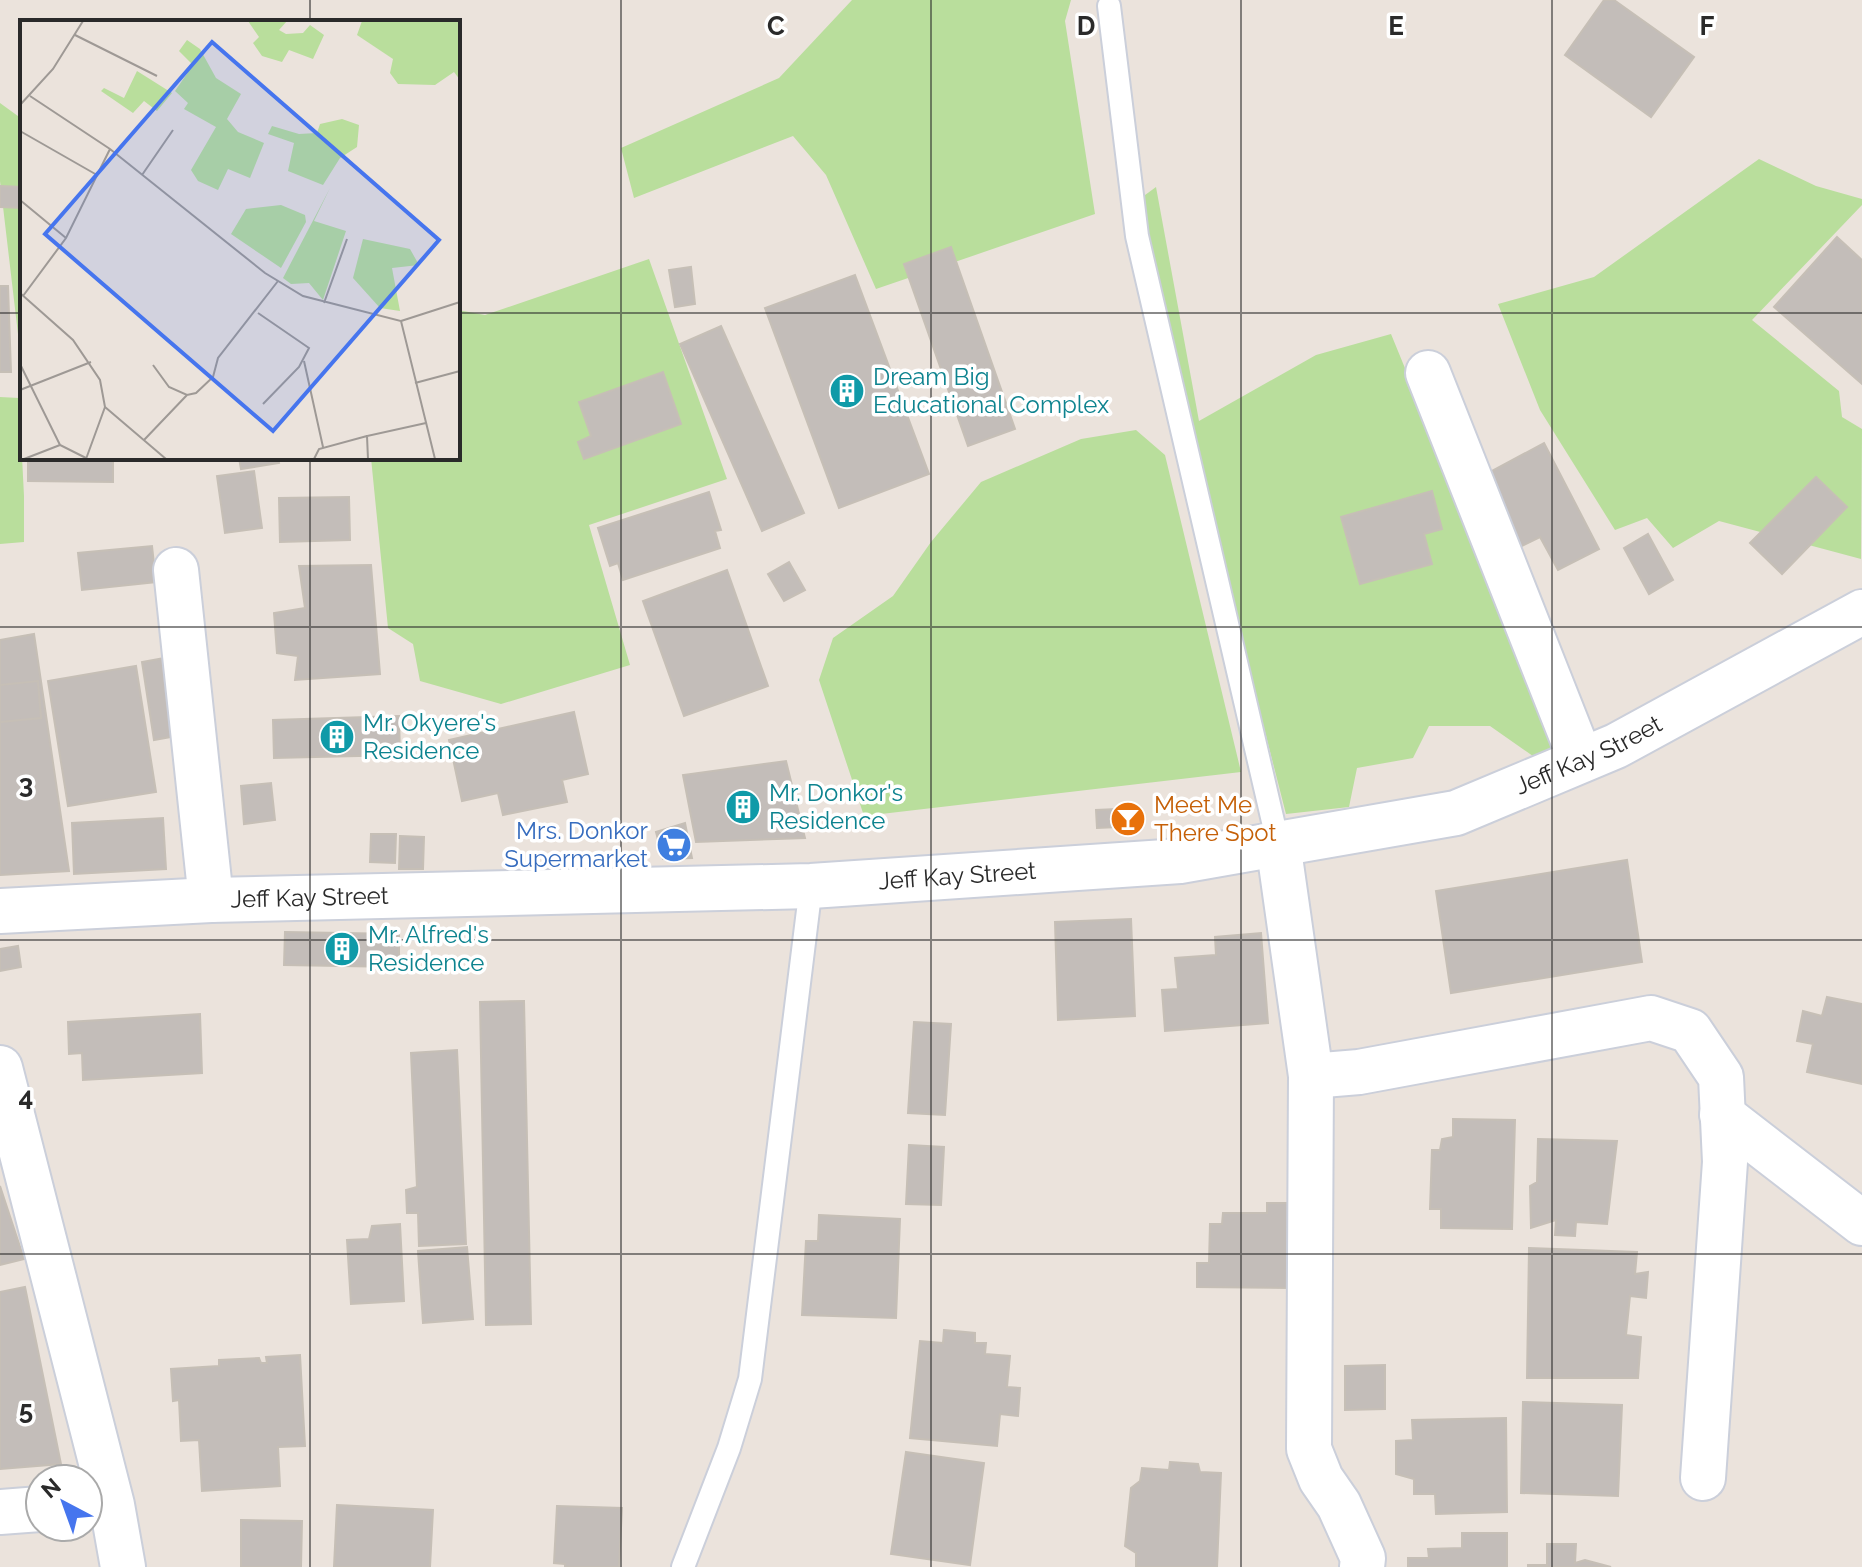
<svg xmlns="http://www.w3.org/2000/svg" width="1862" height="1567" viewBox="0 0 1862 1567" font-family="Raleway,sans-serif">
<rect width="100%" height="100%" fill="#ebe3dc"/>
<path fill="#b9de9c" d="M852,0H1071L1065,21L1095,214L876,289L826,175L793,136L634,198L621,148L779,78Z
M0,103L22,119V368L0,181Z
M1759,159L1816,186L1862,199V205L1752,320L1839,391L1842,417L1862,429L1861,559L1719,521L1673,548L1647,518L1615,530L1540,410L1498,304L1594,277Z
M1156,187L1199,421L1316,355L1391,334L1563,754L1540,761L1490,726H1429L1413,758L1357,768L1349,807L1286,814L1194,454L1141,198Z
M649,259L727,479L589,525L630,665L501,704L420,681L413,644L388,628L371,458H458V310L485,315Z
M0,397L19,398L24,496V542L0,544Z
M1136,430L1165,455L1241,772L864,816L819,680L833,638L893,596L931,542L981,482L1081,439Z"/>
<path fill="#c3bdb9" stroke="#c6bfb6" stroke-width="2" d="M1604,0H1614L1694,57L1651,117L1565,55Z
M0,186L22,187V208L0,207Z
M1837,237L1862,260V384L1774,307Z
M951,247L1015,429L968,446L904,264Z
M691,267L695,304L675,307L669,270Z
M855,275L929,474L839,508L765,308Z
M0,286H8L11,372H0Z
M721,326L804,513L762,531L680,344Z
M663,372L681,424L584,459L578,442L591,436L579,402Z
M1544,443L1599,549L1558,570L1540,537L1516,549L1479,478Z
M28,458H113V482L28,481Z
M239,458H278L279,463L241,469Z
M254,471L262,528L225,533L217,476Z
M1816,477L1847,507L1782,574L1750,543Z
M1432,491L1442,529L1424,534L1432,564L1360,584L1341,517Z
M709,492L721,530L715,531L720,548L623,580L618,563L610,566L598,528Z
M349,497L350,540L280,542L279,498Z
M1648,534L1673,580L1649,594L1624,548Z
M152,546L156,582L82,590L78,553Z
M789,562L805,590L784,601L768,574Z
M371,565L380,674L295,680L298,656L277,653L274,613L305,608L299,566Z
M727,570L768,686L684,716L643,601Z
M34,634L69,871L0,875V640Z
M170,657L182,735L154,740L142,662Z
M136,666L156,792L68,806L48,681Z
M38,681L41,718L0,722V685Z
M574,712L588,774L562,780L567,802L503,815L498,793L462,801L449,740Z
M399,716L400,755L274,758L273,720Z
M786,761L805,838L696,842L683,775Z
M271,783L275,820L244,824L241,786Z
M1140,808L1141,826L1097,828L1096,810Z
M163,818L166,869L74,874L72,823Z
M685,823L692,858L663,859L656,832Z
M371,834H396L395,863L370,862Z
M400,836L424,837L423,869H399Z
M1627,860L1642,962L1451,993L1436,891Z
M1131,919L1135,1016L1058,1020L1055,922Z
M285,932L399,934V967L284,965Z
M1261,933L1268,1023L1165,1031L1162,990L1178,989L1175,958L1216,955L1215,937Z
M18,946L21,967L0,971V949Z
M1827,997L1862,1004V1084L1807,1072L1813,1044L1797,1041L1803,1011L1822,1016Z
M524,1001L531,1324L486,1325L480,1002Z
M200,1014L202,1073L83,1080L82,1053L69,1054L68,1022Z
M914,1022L951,1024L945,1115L908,1113Z
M457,1050L466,1244L419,1246L418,1213H407L406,1190L417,1187L411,1053Z
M1453,1119L1515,1120L1512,1229L1441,1228V1209H1430L1432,1150H1440L1442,1139L1453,1137Z
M1538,1139L1617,1141L1607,1224L1576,1222L1575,1236L1555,1235L1556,1220L1531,1228L1530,1186L1537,1182Z
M909,1145L944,1147L941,1205L906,1204Z
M0,1186L24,1259L0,1265Z
M1267,1203H1291L1289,1288L1197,1287V1263H1209L1210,1224H1222L1223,1213H1267Z
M819,1215L900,1219L896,1318L802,1315L806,1241H818Z
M400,1224L404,1301L351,1304L347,1240L369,1239L372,1226Z
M467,1247L473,1319L423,1323L418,1251Z
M1529,1248L1637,1252L1635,1274L1648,1272L1646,1298L1630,1296L1626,1335L1641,1337L1638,1378H1527Z
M25,1287L61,1464L0,1469V1292Z
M944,1330L975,1333V1343H986L985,1354L1010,1356L1007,1387L1020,1388L1018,1416L1000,1414L997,1446L910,1438L920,1341L943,1343Z
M300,1355L305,1446L278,1447L280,1486L202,1491L199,1440L181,1441L179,1400L173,1401L171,1369L219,1366V1360L259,1358L261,1363H267L266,1357Z
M1385,1365V1409L1345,1410V1366Z
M1523,1402L1622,1405L1618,1496L1521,1493Z
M1506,1418L1507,1512L1436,1514L1435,1494H1414V1479L1396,1474V1441L1413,1440L1412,1420Z
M906,1452L984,1463L970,1565L891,1554Z
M1170,1462L1198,1464L1200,1472L1221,1473L1217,1567H1136V1553L1125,1546L1131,1488L1140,1481L1142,1468L1169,1470Z
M337,1505L433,1510L430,1567H334Z
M557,1506L622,1508L619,1567H565V1564L554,1563Z
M241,1520L302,1521L301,1567H241Z
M1462,1533H1507V1567H1408V1558H1429L1428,1549L1462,1548Z
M1547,1544H1576L1575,1563L1585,1560L1611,1567H1528V1565H1547Z"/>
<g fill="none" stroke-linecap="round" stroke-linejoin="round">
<defs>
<path id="lane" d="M1109,6L1137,236L1278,843
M683,1567L729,1448L750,1379L811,886"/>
<g id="street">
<path d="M1428,373L1581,760"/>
<path d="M176,570L211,900"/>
<path d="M1278,843L1311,1076L1309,1449L1321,1479L1339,1505L1363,1558L1362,1567"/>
<path id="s1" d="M0,911L211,900L811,886L1180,861L1456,813L1616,746L1862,612"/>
<path d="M0,1068L112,1505L123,1567"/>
<path d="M1311,1076L1359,1072L1651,1018L1690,1031L1721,1077L1725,1162L1703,1478"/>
<path d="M1722,1115L1862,1223"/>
<path d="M0,1512L40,1509"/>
</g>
</defs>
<use href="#lane" stroke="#cbcfda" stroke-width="26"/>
<use href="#street" stroke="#cbcfda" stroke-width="48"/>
<use href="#lane" stroke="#fff" stroke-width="22"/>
<use href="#street" stroke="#fff" stroke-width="44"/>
</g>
<path fill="none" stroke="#2a2a2a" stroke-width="2" stroke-opacity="0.55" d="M310,0V22M621,0V1567M931,0V1567M1241,0V1567M1552,0V1567M0,313H22M458,313H1862M310,458V1567M0,627H1862M0,940H1862M0,1254H1862"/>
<defs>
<symbol id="building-disc" viewBox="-11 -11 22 22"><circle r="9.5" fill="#0f9aa8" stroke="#fff"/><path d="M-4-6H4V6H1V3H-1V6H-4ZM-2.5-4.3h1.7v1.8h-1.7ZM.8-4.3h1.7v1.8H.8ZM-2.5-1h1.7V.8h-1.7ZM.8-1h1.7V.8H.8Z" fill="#fff"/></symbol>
<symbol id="bar-disc" viewBox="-11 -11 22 22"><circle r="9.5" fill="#e8710a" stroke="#fff"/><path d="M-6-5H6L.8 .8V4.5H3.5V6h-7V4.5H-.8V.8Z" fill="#fff"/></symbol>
<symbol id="supermarket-disc" viewBox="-11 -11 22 22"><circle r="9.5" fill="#3f7fe0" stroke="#fff"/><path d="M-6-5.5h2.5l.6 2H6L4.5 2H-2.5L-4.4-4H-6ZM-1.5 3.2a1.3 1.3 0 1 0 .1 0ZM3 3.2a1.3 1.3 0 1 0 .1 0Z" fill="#fff"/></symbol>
</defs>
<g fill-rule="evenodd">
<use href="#building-disc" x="827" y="371" width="40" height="40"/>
<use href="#building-disc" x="317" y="717" width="40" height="40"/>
<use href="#building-disc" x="723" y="787" width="40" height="40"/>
<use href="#bar-disc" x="1108" y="799" width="40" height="40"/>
<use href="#supermarket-disc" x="654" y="825" width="40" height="40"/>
<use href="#building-disc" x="322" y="929" width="40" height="40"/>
</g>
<g text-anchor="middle" stroke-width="7" stroke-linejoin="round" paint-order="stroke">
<g font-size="24" fill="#0d838f" stroke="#fff" text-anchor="start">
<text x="873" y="385">Dream Big<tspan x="873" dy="28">Educational Complex</tspan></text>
<text x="363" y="731">Mr. Okyere's<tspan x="363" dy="28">Residence</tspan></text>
<text x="769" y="801">Mr. Donkor's<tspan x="769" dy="28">Residence</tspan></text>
<text x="368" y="943">Mr. Alfred's<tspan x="368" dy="28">Residence</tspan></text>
</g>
<g font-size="24" fill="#2a2a2a" stroke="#fff">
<text dy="8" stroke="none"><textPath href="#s1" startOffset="1606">Jeff Kay Street</textPath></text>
<text dy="8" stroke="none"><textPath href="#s1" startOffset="958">Jeff Kay Street</textPath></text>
<text dy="8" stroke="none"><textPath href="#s1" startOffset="310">Jeff Kay Street</textPath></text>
</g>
<g font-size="24" fill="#c56008" stroke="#fff" text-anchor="start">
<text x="1154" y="813">Meet Me<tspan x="1154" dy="28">There Spot</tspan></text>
</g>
<g font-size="24" fill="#366cbe" stroke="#fff" text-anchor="end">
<text x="648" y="839">Mrs. Donkor<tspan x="648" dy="28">Supermarket</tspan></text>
</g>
</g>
<g transform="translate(20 20)">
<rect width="440" height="440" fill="#ebe3dc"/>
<path d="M228,1H267L259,10L266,14L283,13L290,5L304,15L293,39L269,30L262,42L242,36L233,23L239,17ZM342,1H440V60L434,52L415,65L378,64L370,53L373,39L337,15ZM167,20L180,29L196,58L221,74L207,99L218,112L244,123L230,158L208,149L198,170L178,161L171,150L196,107L164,89L168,83L155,71L173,45L159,31ZM117,51L152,73L137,91L124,81L113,93L81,71L84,68L104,78ZM322,99L339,105L337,127L320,138L303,165L268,151L274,123L248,114L252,106L279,114L297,113L300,104ZM310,168L294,201L326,211L303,280L289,263L271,264L263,258ZM261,185L285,195L286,202L261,248L211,214L226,189ZM343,219L390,229L399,245L372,248L380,291L360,288L333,258Z" fill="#b9de9c"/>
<path fill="none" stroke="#9e9995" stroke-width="2" d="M55,15L137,56M10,76L90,129L245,253L283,276L381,301L415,439M0,85L33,49L63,1M0,111L77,155M122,155L153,110M0,180L46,218M0,273L53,320L80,360L85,387L66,439M3,276L46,218L90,129M304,283L327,219M238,293L289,328L279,347L243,384M381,301L440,282M284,341L303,427M0,344L40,425L66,438M133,345L149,367L167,375L176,373L193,357L198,338L258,261M395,363L440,351M0,370L71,342M85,387L146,439M124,420L167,375M4,439L40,425M294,439L299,429L347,416M348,439L347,416L406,403"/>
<path fill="#4675ee" fill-opacity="0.15" stroke="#4675ee" stroke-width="4" d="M192,22L419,220L253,411L25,214Z"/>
<rect width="440" height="440" fill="none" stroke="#2a2a2a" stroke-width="4"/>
</g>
<g font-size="26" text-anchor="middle" font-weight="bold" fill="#2a2a2a" stroke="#fff" stroke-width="7" stroke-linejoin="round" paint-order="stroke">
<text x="776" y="35">C</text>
<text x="1086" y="35">D</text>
<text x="1396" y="35">E</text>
<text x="1707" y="35">F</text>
<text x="26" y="793">3</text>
<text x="26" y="1106">4</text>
<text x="26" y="1419">5</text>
</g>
<g transform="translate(64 1503) rotate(319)"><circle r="38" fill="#ffffff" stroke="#aaaaaa" stroke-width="2"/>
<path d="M0-6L14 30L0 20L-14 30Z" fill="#4675ee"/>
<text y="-12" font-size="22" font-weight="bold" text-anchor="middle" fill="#2a2a2a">N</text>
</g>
</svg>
